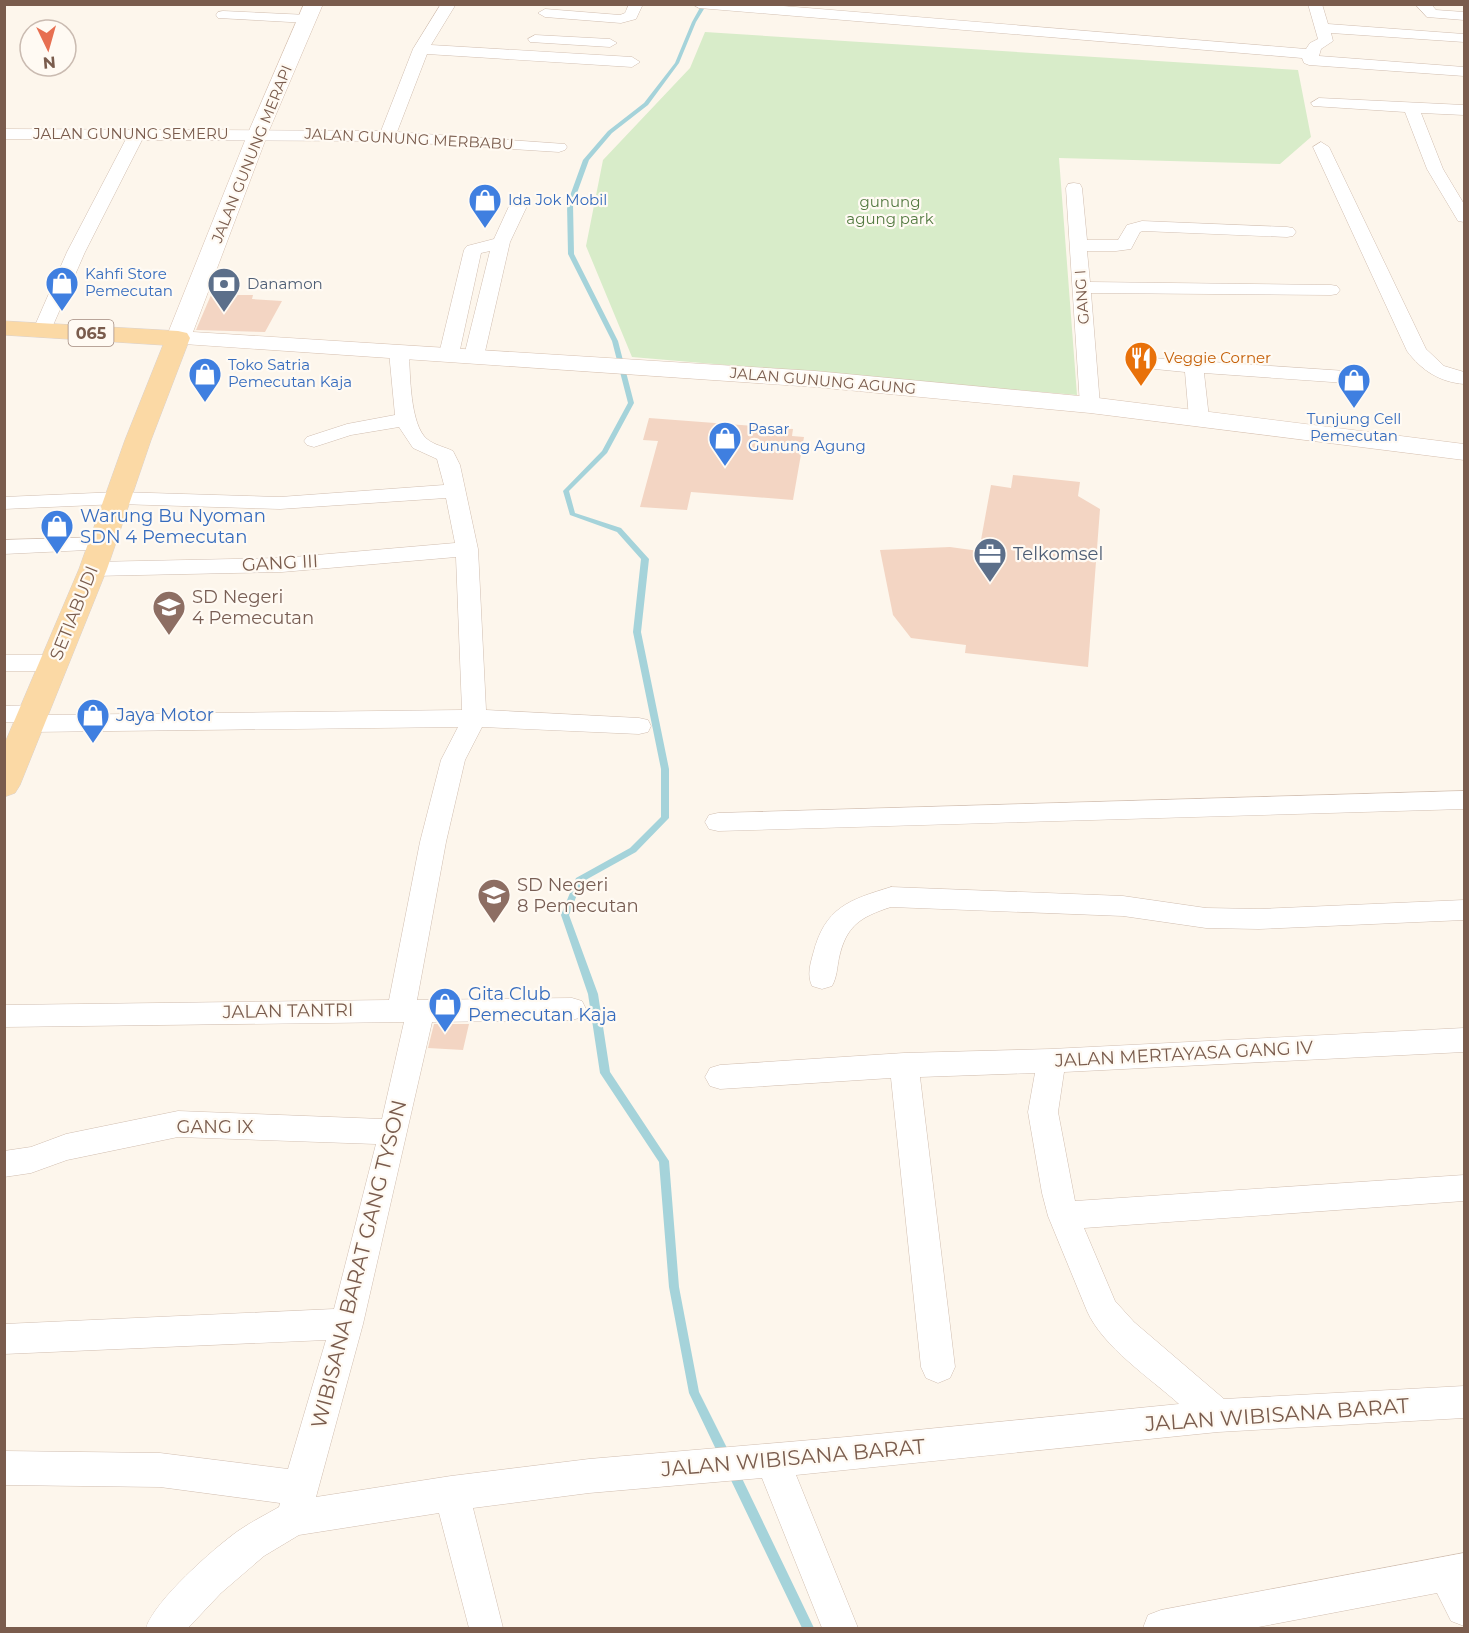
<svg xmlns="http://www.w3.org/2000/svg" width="1469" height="1633" viewBox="0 0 1469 1633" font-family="Montserrat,sans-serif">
<rect width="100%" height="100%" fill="#fdf6ec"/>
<path fill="#d8ecc9" d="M705,32L1298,70L1311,137L1280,164L1059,158L1077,395L632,357L586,246L603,160L690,68Z"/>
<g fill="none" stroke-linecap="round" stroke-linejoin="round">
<path fill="#a5d3da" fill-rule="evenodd" d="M702,4H707L696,22L679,63L648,105L612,133L589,160L573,204L574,254L618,341L634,403L607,453L569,491L575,513L621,528L649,559L641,632L669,769V818L636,852L582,882L569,915L598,994L610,1072L669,1161L679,1287L699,1392L732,1458L730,1462L726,1463L722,1462L689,1393L669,1287L659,1162L600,1073L588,994L561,915L576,878L630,848L661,817V769L633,632L641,559L617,532L570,515L563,491L602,451L628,403L612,341L568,254L567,204L583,160L608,131L644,103L675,63L692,22Z
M733,1466L737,1468L814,1628H802L729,1476L727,1472L729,1468Z"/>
</g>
<path fill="#f3d5c3" d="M211,295H253L252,299L282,301L265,332L196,330Z
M649,418L793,429L792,436L804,437L793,500L691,492L687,510L640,507L658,441L643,440Z
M1013,475L1080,482L1078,496L1100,509L1088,667L965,653L966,645L911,638L893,615L880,550L950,547L979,551L991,485L1011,488Z
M434,1024H469L463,1050L428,1048Z"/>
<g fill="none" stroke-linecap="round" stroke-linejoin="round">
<defs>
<path id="street" d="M441,4H456L431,45L632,57L640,62L632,67L427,54L397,132L565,144L567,147L565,150L559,152L387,141L142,140L85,252L51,330L49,334H35L33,330L67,252L126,139H4V129L381,131L413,49Z
M629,4H643L636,19L621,23L545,17L538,13L545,9L620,15L625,13Z
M692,4H758L1306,49L1310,43L1318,39L1308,4H1322L1328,24L1464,34V42L1331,33L1333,41L1321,49L1319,56L1464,67V76L1309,65L1304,63L1302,58L699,8Z
M1415,4H1431L1436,10L1464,12V20L1427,17Z
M223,11L308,15L315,19L308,23L218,18L216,15L218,12Z
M535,35L610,39L617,43L610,47L530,42L528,39Z
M1319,98L1464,105V115L1421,113L1443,169L1464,204V222L1458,221L1427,169L1405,112L1313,106L1311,103Z
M1321,142L1329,147L1426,349L1444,366L1464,372V384C1440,382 1422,371 1407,351L1313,147Z
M1074,183L1080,184L1082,188L1087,240H1118L1127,225L1142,221L1287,227L1293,228L1296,232L1293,236L1287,237L1143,231L1140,232L1131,249L1116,251H1087L1090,282L1331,285L1337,286L1340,290L1337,294L1331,295L1091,293L1100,405L1097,409H1083L1080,405L1066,188L1068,184Z
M519,199L525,200L528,204L510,242L484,356L481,360H467L464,356L490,251L481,253L459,354L456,358H442L439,354L464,250L467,246L494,239L510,204L513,200Z
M399,346L406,348L409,352C410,374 410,425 427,439C434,445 445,447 453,451L460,465L478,549L486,710L639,718L648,720L651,726L648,732L639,734L482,727L465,760L446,842L417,1000L572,998L582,1001L586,1009L582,1017L572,1020L432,1022L363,1324L316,1497L451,1476L589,1459L846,1437L1179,1404C1150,1378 1103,1347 1087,1311L1048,1216L1042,1193L1028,1112L1035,1073L920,1077L955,1367L950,1378L938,1383L926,1378L921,1367L891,1078L720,1089L710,1086L705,1077L710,1068L720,1065L904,1053L1051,1049L1464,1028V1052L1064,1072L1058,1112L1075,1201L1464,1175V1201L1084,1228L1115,1301L1134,1322L1224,1399L1464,1386V1418L1218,1432L796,1475L858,1628H822L762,1478L589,1493L473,1508L503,1628H469L439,1513L299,1535L264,1556L221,1593L188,1628H146C155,1600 213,1549 238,1531C251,1522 265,1515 279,1507L280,1503L160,1487L4,1485V1451L160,1453L288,1469L326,1340L4,1354V1324L334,1309L376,1144L178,1137L67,1160L31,1173L4,1177V1151L31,1147L66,1134L178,1111L382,1119L404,1022L4,1027V1005L389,1000L420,842L441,760L458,727L30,732L21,730L18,724L19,722H4V706L34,705L43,707L46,713L45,715L462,710L456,557L282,572L93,576L85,574L82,569L85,564L93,562L282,558L455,543L446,498L280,509L118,504L4,509V497L118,492L280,497L444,485L437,459L413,448L399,427L351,435L314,447L307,445L304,441L307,437L347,424L395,415L389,352L392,348Z
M1152,358L1346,371L1353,373L1356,377L1353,381L1346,383L1204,373L1209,418L1206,422H1192L1189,418L1185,372L1145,368L1142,364L1145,360Z
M100,537L108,539L111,544L108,549L4,554V540Z
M4,655H54L62,657L66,663L62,669L54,671H4Z
M1464,791V809L718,831L709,829L705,822L709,815L718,813Z
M891,887L1123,896L1206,908L1259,909L1464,900V920L1259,929L1206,928L1123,916L891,907C860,917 846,926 839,958C837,968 837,977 832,986L822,989L812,986C807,975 810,965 813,954C825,907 849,900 891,887Z
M1464,1553V1626L1451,1621L1437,1593L1253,1628H1143L1148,1615L1161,1610Z"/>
<path id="secondary" d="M304,4H323L268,133L193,332L815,371L1090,397L1464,444V460L1090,413L815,387L169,343L166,338L248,133Z"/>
<path id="primary" d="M4,321L178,331L187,333L190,338L151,440L107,569L20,785L15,793L4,797V745L79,569L125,440L163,345L4,335Z"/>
</defs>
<use href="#street" stroke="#d1beb0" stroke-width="1"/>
<use href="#secondary" stroke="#d6c0b0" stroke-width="1"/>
<use href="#primary" stroke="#dad1cd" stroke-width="1"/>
<use href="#street" fill="#fff" fill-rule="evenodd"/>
<use href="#secondary" fill="#fff" fill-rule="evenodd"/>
<use href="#primary" fill="#fbd9a5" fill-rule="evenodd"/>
</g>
<defs>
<symbol id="shop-pin" viewBox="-11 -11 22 30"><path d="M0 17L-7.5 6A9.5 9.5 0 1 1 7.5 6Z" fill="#3f7fe0" stroke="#fffaf3"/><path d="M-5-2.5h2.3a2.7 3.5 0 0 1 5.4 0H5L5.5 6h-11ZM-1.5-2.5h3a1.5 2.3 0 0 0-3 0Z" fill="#fff"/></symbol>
<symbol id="bank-pin" viewBox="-11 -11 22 30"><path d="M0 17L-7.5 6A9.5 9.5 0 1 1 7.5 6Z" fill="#5c6f8a" stroke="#fffaf3"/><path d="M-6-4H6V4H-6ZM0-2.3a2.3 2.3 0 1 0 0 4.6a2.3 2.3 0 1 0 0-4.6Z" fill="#fff"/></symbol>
<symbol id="restaurant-pin" viewBox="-11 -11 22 30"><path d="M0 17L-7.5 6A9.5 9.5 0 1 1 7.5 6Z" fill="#e8710a" stroke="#fffaf3"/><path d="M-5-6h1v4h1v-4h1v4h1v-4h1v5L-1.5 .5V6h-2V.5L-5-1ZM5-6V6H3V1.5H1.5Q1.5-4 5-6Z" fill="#fff"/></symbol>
<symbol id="office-pin" viewBox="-11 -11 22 30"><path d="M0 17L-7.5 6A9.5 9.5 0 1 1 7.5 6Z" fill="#5c6f8a" stroke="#fffaf3"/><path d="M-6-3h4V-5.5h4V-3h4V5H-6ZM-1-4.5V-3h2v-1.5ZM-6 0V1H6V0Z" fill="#fff"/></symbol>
<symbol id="school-pin" viewBox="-11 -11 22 30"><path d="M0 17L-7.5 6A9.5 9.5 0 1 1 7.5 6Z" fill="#8d6e63" stroke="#fffaf3"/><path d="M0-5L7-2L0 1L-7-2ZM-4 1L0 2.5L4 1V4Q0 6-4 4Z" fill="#fff"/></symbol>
</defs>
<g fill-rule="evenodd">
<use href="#shop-pin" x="466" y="181" width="38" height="52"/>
<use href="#shop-pin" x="43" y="264" width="38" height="52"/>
<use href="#bank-pin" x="205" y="265" width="38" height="52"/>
<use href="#restaurant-pin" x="1122" y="339" width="38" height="52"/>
<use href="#shop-pin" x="186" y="355" width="38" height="52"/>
<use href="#shop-pin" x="1335" y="361" width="38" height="52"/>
<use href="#shop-pin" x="706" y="419" width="38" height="52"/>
<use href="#shop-pin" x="38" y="507" width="38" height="52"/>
<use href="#office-pin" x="971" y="535" width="38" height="52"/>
<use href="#school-pin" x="150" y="588" width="38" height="52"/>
<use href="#shop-pin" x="74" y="696" width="38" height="52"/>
<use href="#school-pin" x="475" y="876" width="38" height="52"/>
<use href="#shop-pin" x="426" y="985" width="38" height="52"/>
</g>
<g text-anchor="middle" stroke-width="4.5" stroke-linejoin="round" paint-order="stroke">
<g font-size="15" fill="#7a5c4d" stroke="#fffaf3">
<text x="131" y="139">JALAN GUNUNG SEMERU</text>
<text transform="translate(409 139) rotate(3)" y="5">JALAN GUNUNG MERBABU</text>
<text transform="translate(252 154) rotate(-68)" y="5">JALAN GUNUNG MERAPI</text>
<text transform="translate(1082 297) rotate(-94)" y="5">GANG I</text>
<text transform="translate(823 381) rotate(5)" y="5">JALAN GUNUNG AGUNG</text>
</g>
<g font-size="15" fill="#366cbe" stroke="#fffaf3" text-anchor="start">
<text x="508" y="205">Ida Jok Mobil</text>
<text x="85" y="279">Kahfi Store<tspan x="85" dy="17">Pemecutan</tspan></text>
<text x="228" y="370">Toko Satria<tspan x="228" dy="17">Pemecutan Kaja</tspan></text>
<text x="1354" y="424" text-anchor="middle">Tunjung Cell<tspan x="1354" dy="17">Pemecutan</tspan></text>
<text x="748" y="434">Pasar<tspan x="748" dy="17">Gunung Agung</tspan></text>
</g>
<g font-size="15" fill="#537a41" stroke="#fffaf3">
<text x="890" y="207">gunung<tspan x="890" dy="17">agung park</tspan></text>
</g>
<g font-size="15" fill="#4e5e75" stroke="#fffaf3" text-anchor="start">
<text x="247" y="289">Danamon</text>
</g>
<g font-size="15" fill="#c56008" stroke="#fffaf3" text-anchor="start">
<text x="1164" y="363">Veggie Corner</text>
</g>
<rect fill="#fffaf3" stroke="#a28b7f" stroke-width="1.5" x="68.5" y="320" width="45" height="26" rx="4.5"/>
<g font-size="16" font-weight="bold" fill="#7a5c4d">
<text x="91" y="339">065</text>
</g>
<g font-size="18" fill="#366cbe" stroke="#fffaf3" text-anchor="start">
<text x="80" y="522">Warung Bu Nyoman<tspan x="80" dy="21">SDN 4 Pemecutan</tspan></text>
<text x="116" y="721">Jaya Motor</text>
<text x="468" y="1000">Gita Club<tspan x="468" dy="21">Pemecutan Kaja</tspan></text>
</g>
<g font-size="18" fill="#4e5e75" stroke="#fffaf3" text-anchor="start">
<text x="1013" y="560">Telkomsel</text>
</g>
<g font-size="18" fill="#7a5c4d" stroke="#fffaf3">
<text transform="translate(280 563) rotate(-3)" y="6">GANG III</text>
<text transform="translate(74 613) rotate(-68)" y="6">SETIABUDI</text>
<text transform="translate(288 1011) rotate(-1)" y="6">JALAN TANTRI</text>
<text transform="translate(1184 1054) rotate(-3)" y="6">JALAN MERTAYASA GANG IV</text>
<text x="215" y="1133">GANG IX</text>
</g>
<g font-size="18" fill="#785e54" stroke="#fffaf3" text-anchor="start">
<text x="192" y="603">SD Negeri<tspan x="192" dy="21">4 Pemecutan</tspan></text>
<text x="517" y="891">SD Negeri<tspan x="517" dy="21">8 Pemecutan</tspan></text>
</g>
<g font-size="21" fill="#7a5c4d" stroke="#fffaf3">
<text transform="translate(359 1264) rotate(-76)" y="7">WIBISANA BARAT GANG TYSON</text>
<text transform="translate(1277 1415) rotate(-4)" y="7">JALAN WIBISANA BARAT</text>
<text transform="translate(793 1458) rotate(-5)" y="7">JALAN WIBISANA BARAT</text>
</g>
</g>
<rect width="1469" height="1633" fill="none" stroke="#7a5c4d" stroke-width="12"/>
<g transform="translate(48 48) rotate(175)"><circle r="28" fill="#fffaf3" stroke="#cabbb1" stroke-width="1.5"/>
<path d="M0-4.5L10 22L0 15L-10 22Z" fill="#e76f51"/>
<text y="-9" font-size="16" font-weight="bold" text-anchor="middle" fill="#7a5c4d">N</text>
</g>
</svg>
